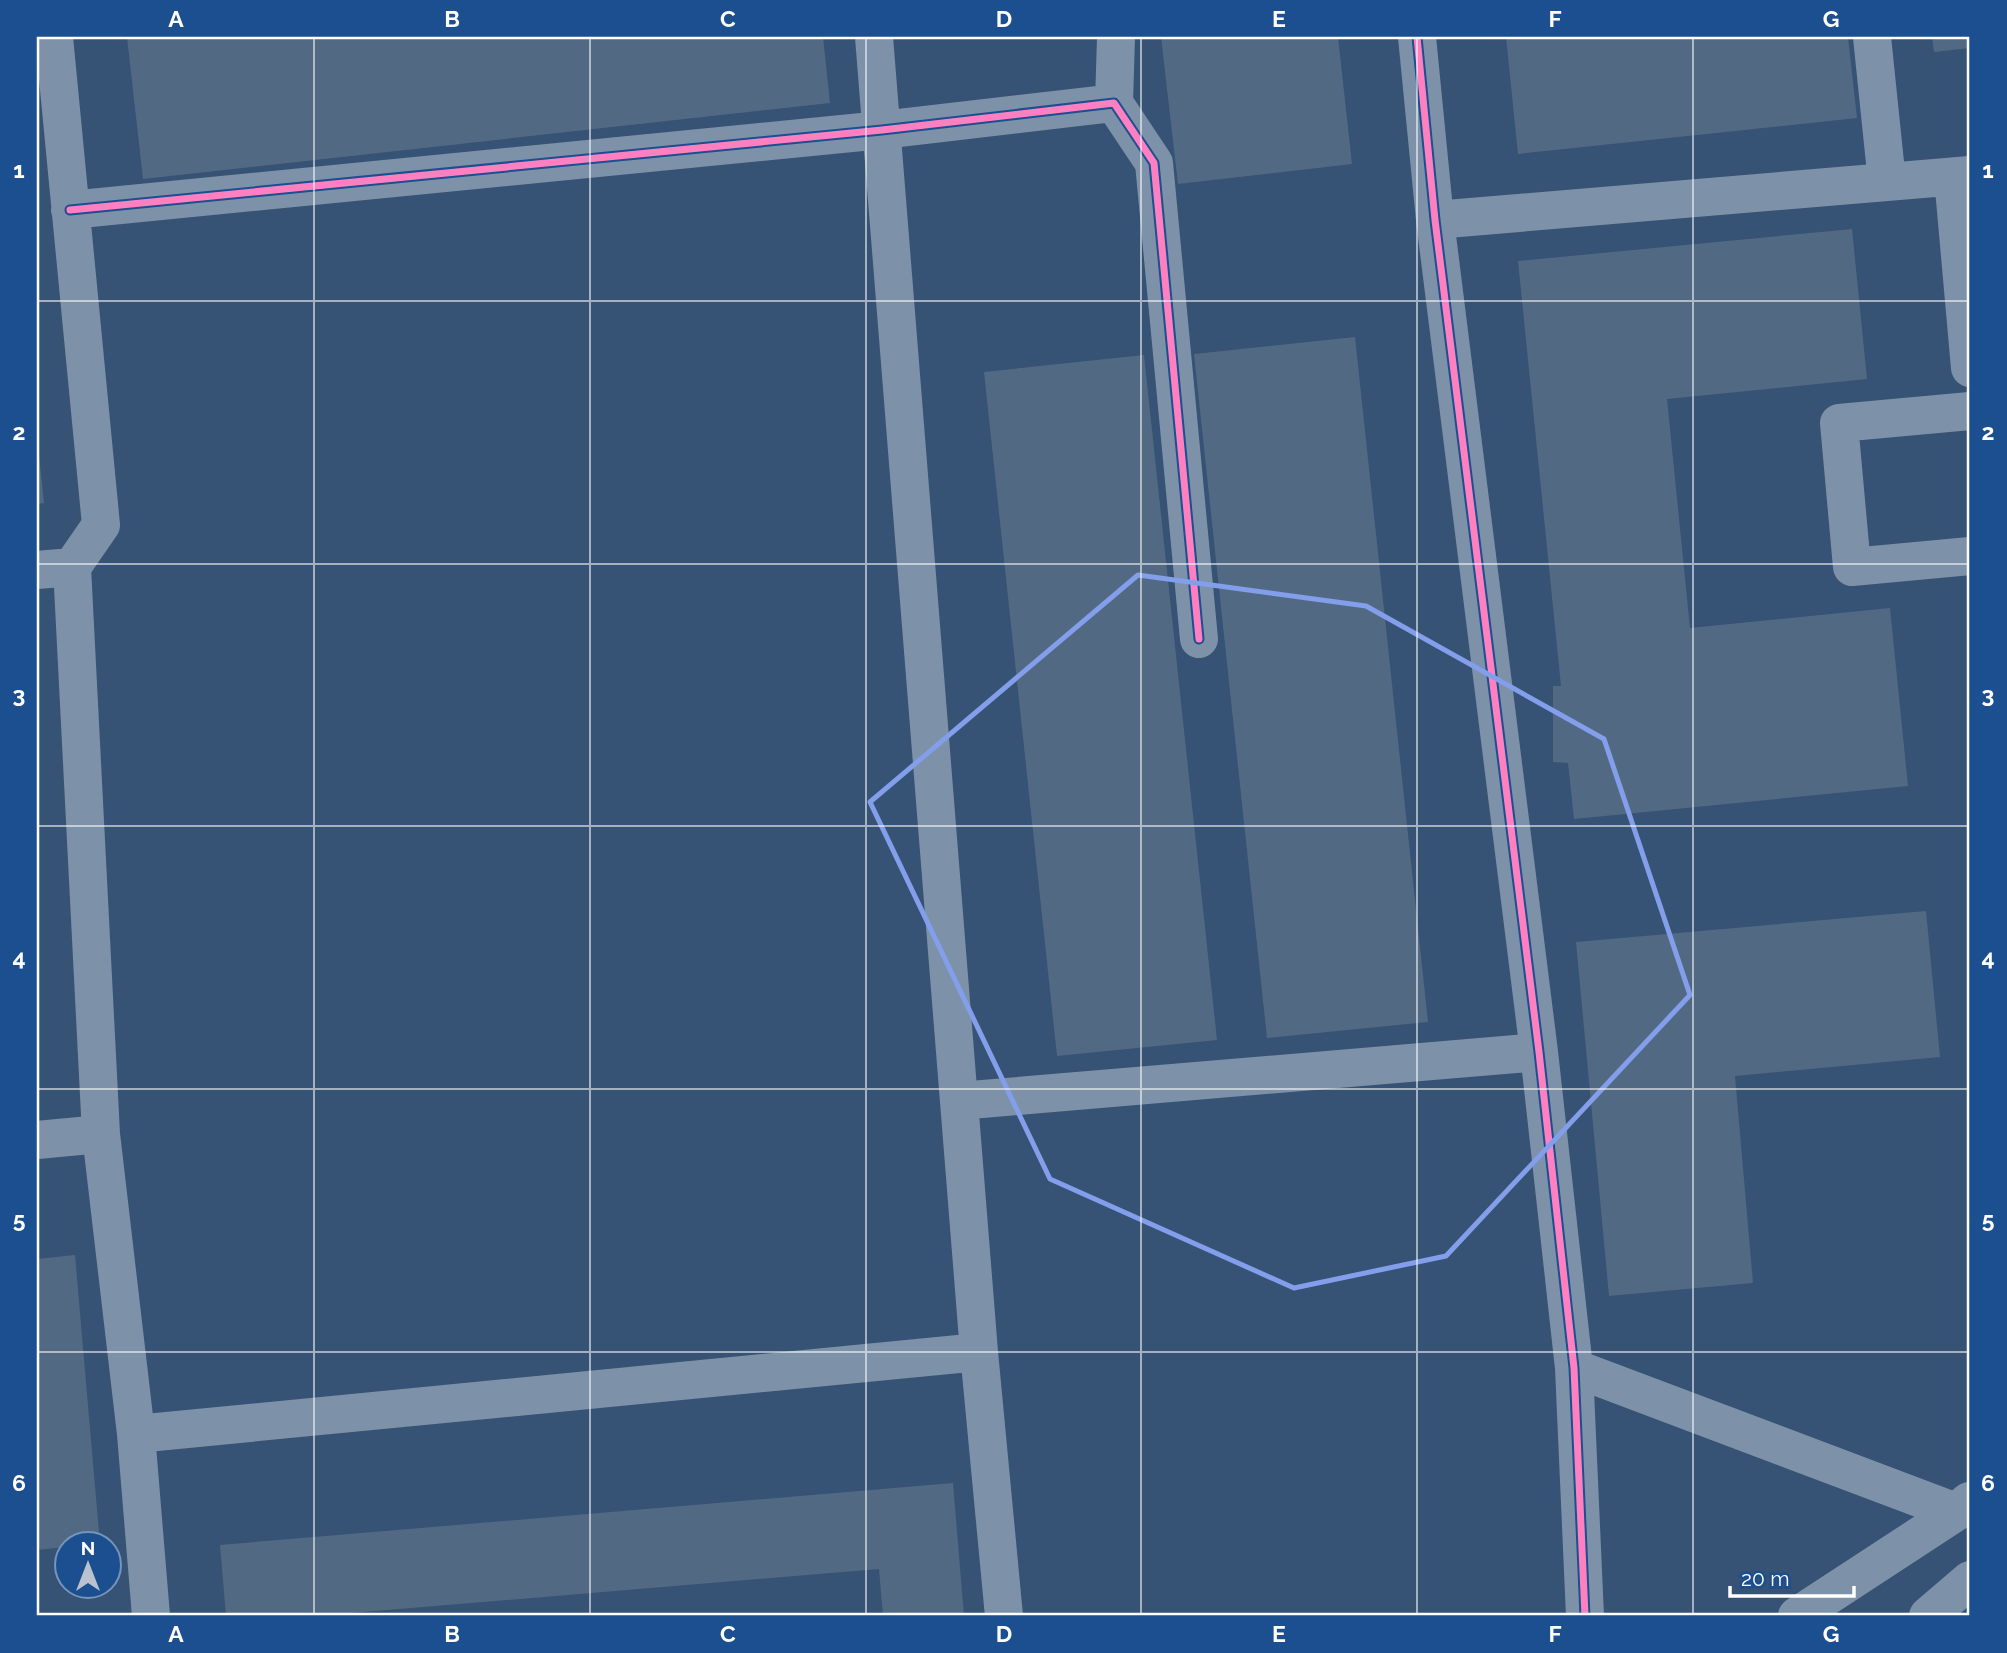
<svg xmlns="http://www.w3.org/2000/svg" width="2007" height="1653" viewBox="0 0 2007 1653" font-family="Raleway,sans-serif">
<rect width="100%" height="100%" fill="#365274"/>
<path fill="#526984" d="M127,37H823L830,103L143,179Z
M1161,37H1338L1352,164L1178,184Z
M1506,37H1848L1857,118L1518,154Z
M1932,37H1970V48L1934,52Z
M1852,229L1867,379L1667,399L1690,628L1890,608L1908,786L1574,819L1568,763L1553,762V686H1561L1518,261Z
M1355,337L1428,1022L1267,1038L1194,354Z
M1144,355L1217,1040L1057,1056L984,372Z
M37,455H39L44,503L37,504Z
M1926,911L1940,1057L1735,1076L1753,1283L1609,1296L1576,942Z
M75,1255L100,1544H66V1547L37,1550V1259Z
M953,1483L964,1616H883L879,1569L315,1616H226L220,1545Z"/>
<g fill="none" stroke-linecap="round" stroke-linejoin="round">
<path stroke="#7d92a8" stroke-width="38" d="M54,37L101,525L72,567L101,1134
M874,37L979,1352
M1417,37L1435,220L1539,1052L1574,1368L1585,1616
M1872,37L1887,182
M1114,103L1116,37
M1953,177L1970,368
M70,210L882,130L1114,103L1154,163L1199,639
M1435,220L1970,175
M1970,411L1839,423L1852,567L1970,556
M37,570L72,567
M959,1101L1539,1052
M37,1140L101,1134L136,1434
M1574,1368L1956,1512
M151,1616L136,1434L979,1352L1004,1616
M1797,1616L1956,1512L1969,1501
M1928,1616L1970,1580"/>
<defs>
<path id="cycleway" d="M1417,37L1435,220L1539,1052L1574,1368L1585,1616
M70,210L882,130L1114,103L1154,163L1199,639"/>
</defs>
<use href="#cycleway" stroke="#1b4f8f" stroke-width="11"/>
<use href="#cycleway" stroke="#ff80c0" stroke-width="7"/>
</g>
<path fill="none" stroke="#839eea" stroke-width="5" stroke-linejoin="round" d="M1138,575L1366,606L1604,739L1690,995L1446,1256L1294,1288L1050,1179L870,802Z"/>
<path fill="none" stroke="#fff" stroke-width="2" stroke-opacity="0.55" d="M314,37V1616M590,37V1616M866,37V1616M1141,37V1616M1417,37V1616M1693,37V1616M37,301H1970M37,564H1970M37,826H1970M37,1089H1970M37,1352H1970"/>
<rect width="2007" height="1653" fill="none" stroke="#1b4f8f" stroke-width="77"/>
<g transform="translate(88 1565)"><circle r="33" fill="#1b4f8f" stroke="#7695bc" stroke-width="2"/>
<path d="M0-5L12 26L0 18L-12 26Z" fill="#b9c2ce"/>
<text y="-10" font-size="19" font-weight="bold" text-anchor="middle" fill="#ffffff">N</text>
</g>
<path d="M1730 1586v10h124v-10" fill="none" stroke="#ffffff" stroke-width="3.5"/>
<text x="1741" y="1586" font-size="21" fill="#ffffff" stroke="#1b4f8f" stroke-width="5" paint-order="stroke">20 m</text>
<rect x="38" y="38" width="1930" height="1576" fill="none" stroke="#fff" stroke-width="2.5"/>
<g font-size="23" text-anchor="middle" font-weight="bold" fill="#fff">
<text x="176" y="27">A</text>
<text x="452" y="27">B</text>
<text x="728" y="27">C</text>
<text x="1004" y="27">D</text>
<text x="1279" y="27">E</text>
<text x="1555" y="27">F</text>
<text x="1831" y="27">G</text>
<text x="19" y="178">1</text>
<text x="1988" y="178">1</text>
<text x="19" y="440">2</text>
<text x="1988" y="440">2</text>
<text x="19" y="703">3</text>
<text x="1988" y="703">3</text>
<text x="19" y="966">4</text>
<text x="1988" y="966">4</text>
<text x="19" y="1228">5</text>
<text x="1988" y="1228">5</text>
<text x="19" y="1491">6</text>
<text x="1988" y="1491">6</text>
<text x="176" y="1642">A</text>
<text x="452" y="1642">B</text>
<text x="728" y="1642">C</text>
<text x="1004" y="1642">D</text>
<text x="1279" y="1642">E</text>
<text x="1555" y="1642">F</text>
<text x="1831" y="1642">G</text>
</g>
</svg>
